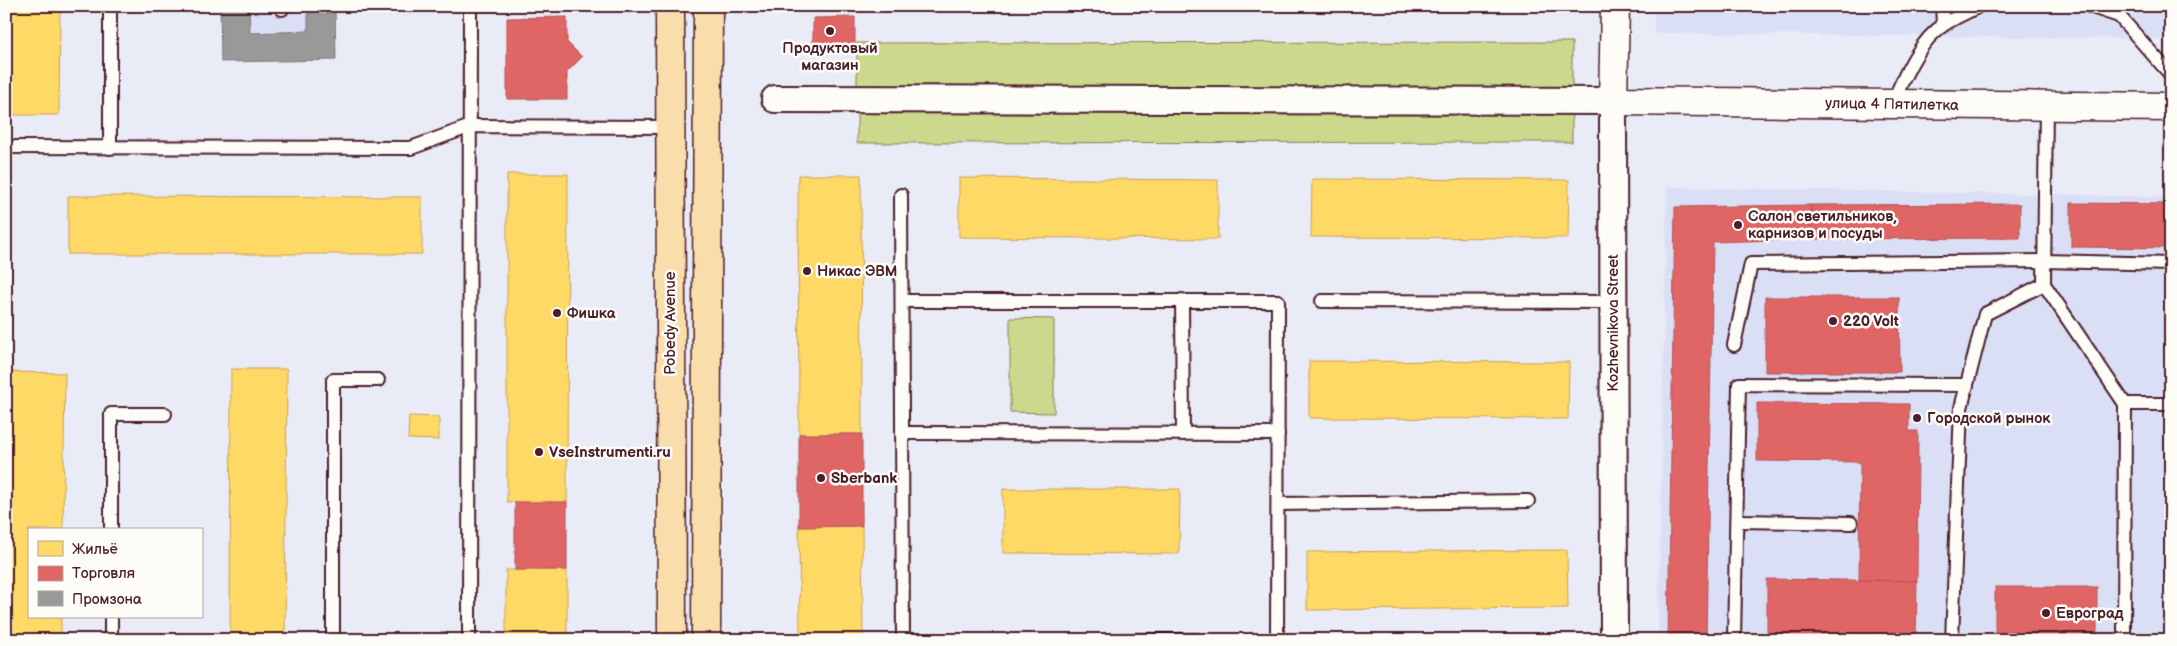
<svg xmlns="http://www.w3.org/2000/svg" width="2177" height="646" font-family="'Balsamiq Sans',sans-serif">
	<rect width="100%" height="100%" fill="#e9ebf6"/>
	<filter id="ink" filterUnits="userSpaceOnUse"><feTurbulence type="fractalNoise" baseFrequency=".02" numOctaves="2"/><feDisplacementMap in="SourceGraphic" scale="10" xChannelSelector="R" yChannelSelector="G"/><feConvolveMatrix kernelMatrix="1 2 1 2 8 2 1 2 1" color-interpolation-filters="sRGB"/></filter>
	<g filter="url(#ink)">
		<g fill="#dbdff5">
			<polygon points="220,6 335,6 336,60 221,62"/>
			<polygon points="1654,6 2171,6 2171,39 1654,33"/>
			<polygon points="1667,187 2171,197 2171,640 1658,640"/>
		</g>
		<g fill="#ccd88b" stroke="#8b7c5b">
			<polygon points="1572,42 1572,142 857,143 857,43"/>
			<polygon points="1010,318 1054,319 1054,413 1010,412"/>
		</g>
		<g fill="#ffd966" stroke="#c9a154">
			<polygon points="6,6 60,6 59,115 6,115"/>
			<polygon points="507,174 568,174 567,502 507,502"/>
			<polygon points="798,175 861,175 862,434 799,434"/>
			<polygon points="959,178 1218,180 1218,239 959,237"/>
			<polygon points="1312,179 1569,180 1568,238 1311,237"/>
			<polygon points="68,196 422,197 422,254 68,254"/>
			<polygon points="1309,361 1569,362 1568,419 1309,418"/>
			<polygon points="231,369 287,369 285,640 230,640"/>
			<polygon points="8,372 65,373 63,530 29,530 29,617 61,617 61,640 6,640"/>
			<polygon points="409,416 439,417 439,440 408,439"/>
			<polygon points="1003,489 1180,489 1179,554 1003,553"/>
			<polygon points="862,526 863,640 800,640 799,527"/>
			<polygon points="1567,550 1568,608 1307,610 1307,552"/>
			<rect x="506" y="570" width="61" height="70"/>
		</g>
		<g fill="#e06666" stroke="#b35154">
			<polygon points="567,17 567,42 582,57 567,72 567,99 507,99 507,18"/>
			<polygon points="855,17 855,48 813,49 813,18"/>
			<polygon points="2071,203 2171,204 2171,248 2071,247"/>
			<polygon points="2020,204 2020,238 1812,239 1811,205"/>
			<polygon points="1811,205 1811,239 1713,242 1706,640 1668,640 1675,207"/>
			<polygon points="1765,297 1899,297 1900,372 1765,372"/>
			<polygon points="1757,403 1909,404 1909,431 1918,431 1917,581 1859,580 1860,462 1757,461"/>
			<polygon points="799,434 862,434 862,526 799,527"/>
			<rect x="515" y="502" width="52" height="68"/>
			<polygon points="1767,579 1917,581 1916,640 1767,640"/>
			<rect x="1995" y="587" width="102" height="53"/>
		</g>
		<polygon fill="#999" stroke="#817478" points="220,6 249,6 250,33 308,31 308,6 335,6 336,60 221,62"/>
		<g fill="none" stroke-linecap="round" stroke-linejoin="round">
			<g stroke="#4a1f2b" stroke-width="16">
				<g id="lane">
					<polyline points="110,6 110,148"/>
					<polyline points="282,6 282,9"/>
					<polyline points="1942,6 1943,24"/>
					<polyline points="2089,6 2119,16 2171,75"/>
					<path d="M1892,104C1904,77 1919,40 1945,24C1955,17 1968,12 1979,6"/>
					<polyline points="6,147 411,148 471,126 669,127"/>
					<polyline points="901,195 903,640"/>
					<polyline points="2044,284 2046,105"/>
					<polyline points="1182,300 1183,434"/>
					<polyline points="902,301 1278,301 1277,640"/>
					<polyline points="1322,301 1613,302"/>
					<polyline points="1734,345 1751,264 2044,261 2171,264"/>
					<polyline points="2125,404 2171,404"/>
					<polyline points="902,433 1278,434"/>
					<polyline points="1278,504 1528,501"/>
					<polyline points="1737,521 1851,523"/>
					<polyline points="111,530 111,414 165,414"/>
					<polyline points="111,617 111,640"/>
					<polyline points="333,640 333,380 378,380"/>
					<polyline points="469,640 470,6"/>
					<polyline points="1118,640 1197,640"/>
					<polyline points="1734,640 1739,384 1967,385"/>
					<polyline points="1952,640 1961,408 1985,314 2044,284 2125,404 2124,640"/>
				</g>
			</g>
			<g stroke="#4a1f2b" stroke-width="30">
				<polyline id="street" points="775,99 1613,101 1614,640"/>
			</g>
			<g stroke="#4a1f2b" stroke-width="31">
				<polyline id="secondary" points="1615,6 1613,101 2171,107"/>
			</g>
			<g stroke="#4a1f2b" stroke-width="31">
				<g id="primary">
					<polyline points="670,6 672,640"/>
					<polyline points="706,640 708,6"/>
				</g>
			</g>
			<use href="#lane" stroke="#fdfcf7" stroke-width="12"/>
			<use href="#street" stroke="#fdfcf7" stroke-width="26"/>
			<use href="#secondary" stroke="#fdfcf7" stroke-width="28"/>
			<use href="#primary" stroke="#f9deab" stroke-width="28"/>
		</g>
	</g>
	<g fill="#4a1f2b" stroke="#fdfcf7" stroke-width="2">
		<circle cx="830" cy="31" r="5"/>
		<circle cx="1738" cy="225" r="5"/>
		<circle cx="807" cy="271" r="5"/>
		<circle cx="557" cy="313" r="5"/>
		<circle cx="1833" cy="321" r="5"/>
		<circle cx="1917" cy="418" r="5"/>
		<circle cx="539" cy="452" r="5"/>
		<circle cx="821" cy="478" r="5"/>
		<circle cx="2046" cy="613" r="5"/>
	</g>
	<g text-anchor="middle" stroke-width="5" stroke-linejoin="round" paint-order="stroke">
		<g font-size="15" font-weight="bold" fill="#4a1f2b" stroke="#fdfcf7" text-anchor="start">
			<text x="830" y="53" text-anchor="middle">Продуктовый<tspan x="830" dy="17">магазин</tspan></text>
			<text x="1748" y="221">Салон светильников,<tspan x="1748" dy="17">карнизов и посуды</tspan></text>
			<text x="817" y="276">Никас ЭВМ</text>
			<text x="567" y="318">Фишка</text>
			<text x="1843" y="326">220 Volt</text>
			<text x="1927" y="423">Городской рынок</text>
			<text x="549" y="457">VseInstrumenti.ru</text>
			<text x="831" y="483">Sberbank</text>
			<text x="2056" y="618">Евроград</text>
		</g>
		<g font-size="15" fill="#4a1f2b" stroke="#fdfcf7">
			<text transform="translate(1892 104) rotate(1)" y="5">улица 4 Пятилетка</text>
			<text transform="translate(670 323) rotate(-90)" y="5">Pobedy Avenue</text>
			<text transform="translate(1613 323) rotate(-90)" y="5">Kozhevnikova Street</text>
		</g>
	</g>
	<rect width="2177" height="646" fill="none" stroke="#fdfcf7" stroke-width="25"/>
	<rect x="12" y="12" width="2152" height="621" fill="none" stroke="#4a1f2b" stroke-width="2" filter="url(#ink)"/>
	<rect x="28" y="528" width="175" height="90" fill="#fdfcf7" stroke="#b5a4a5"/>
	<rect x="38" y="541" width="25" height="15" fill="#ffd966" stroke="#b5a4a5"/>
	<text x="72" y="554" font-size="15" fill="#4a1f2b">Жильё</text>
	<rect x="38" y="566" width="25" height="15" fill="#e06666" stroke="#b5a4a5"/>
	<text x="72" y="578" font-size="15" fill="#4a1f2b">Торговля</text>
	<rect x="38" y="591" width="25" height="15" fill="#999999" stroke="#b5a4a5"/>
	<text x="72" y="604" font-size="15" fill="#4a1f2b">Промзона</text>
</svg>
